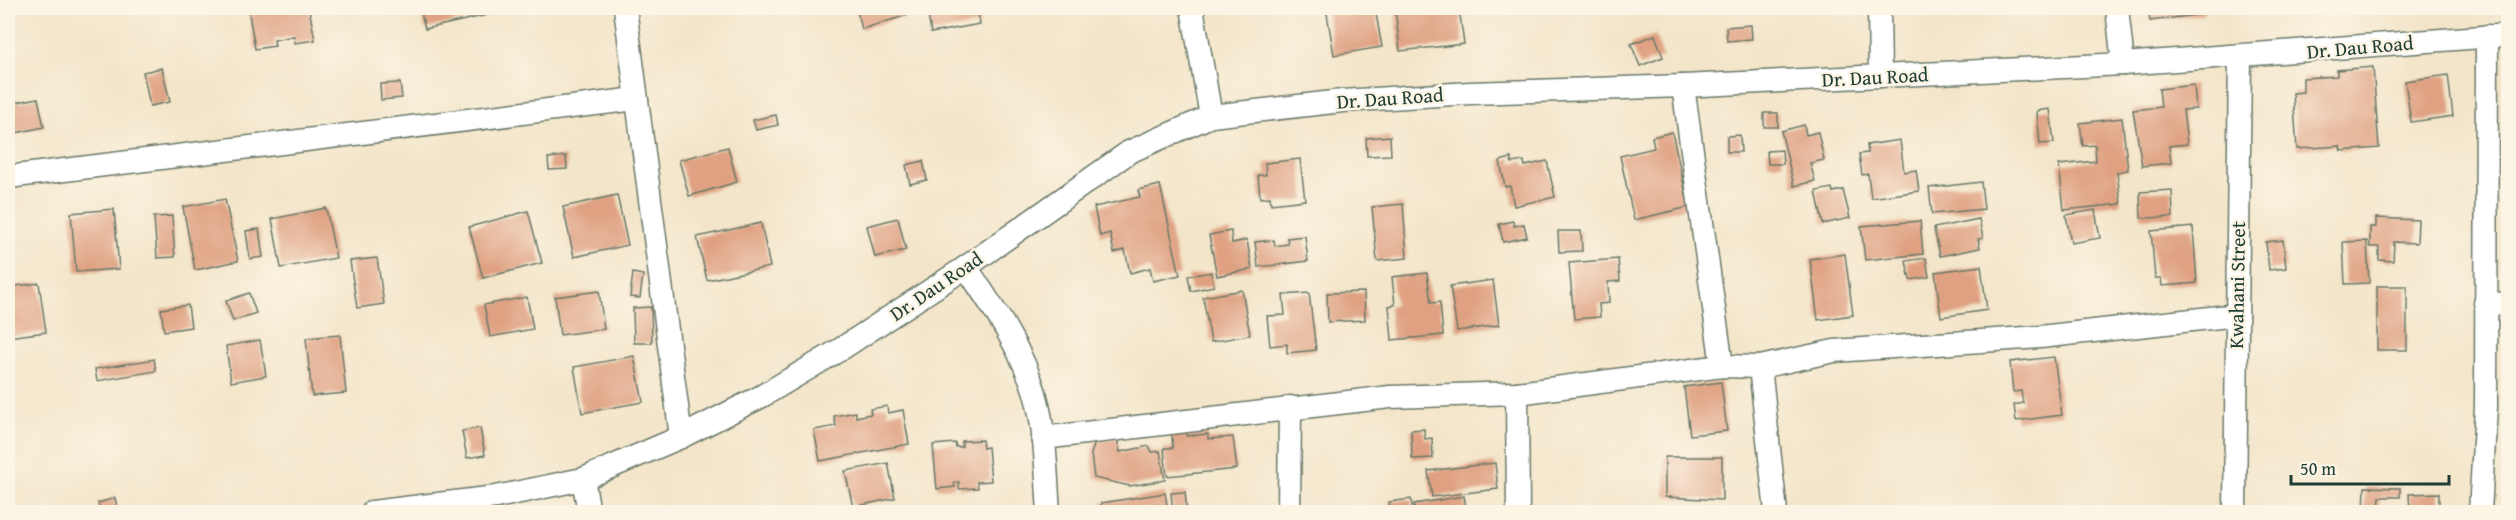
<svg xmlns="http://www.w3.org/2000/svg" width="2516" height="520" font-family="'Gentium Book Plus',serif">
	<rect width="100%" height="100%" fill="#fcf5e5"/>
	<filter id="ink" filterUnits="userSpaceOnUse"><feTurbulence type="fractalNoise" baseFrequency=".0167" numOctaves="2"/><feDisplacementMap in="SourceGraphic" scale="12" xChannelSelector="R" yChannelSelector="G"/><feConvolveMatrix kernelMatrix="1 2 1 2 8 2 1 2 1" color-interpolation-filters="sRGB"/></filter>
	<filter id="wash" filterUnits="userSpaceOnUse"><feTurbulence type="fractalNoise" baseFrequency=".008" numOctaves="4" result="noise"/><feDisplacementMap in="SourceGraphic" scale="24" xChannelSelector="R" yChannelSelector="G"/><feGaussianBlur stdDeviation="1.35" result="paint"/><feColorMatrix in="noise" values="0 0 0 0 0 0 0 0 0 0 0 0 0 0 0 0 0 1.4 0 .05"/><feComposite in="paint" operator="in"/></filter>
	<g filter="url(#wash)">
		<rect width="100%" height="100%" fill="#f3e5c9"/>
		<g id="blocks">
			<g fill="#dfa182">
				<polygon points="248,8 309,8 315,40 295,43 294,36 274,40 275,46 255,49"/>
				<polygon points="420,8 500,8 501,12 425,29"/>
				<polygon points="856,8 909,8 911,14 862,29"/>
				<polygon points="963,8 977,8 980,24 931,33 928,14"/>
				<polygon points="1326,8 1375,8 1382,47 1334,55"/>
				<polygon points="1395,8 1459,8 1464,44 1400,51"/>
				<polygon points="2148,8 2204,8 2204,14 2150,21"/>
				<polygon points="1751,25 1752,39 1727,41 1726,27"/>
				<polygon points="1655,35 1663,57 1640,66 1631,44"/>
				<polygon points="2373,67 2379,148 2341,151 2340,146 2297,149 2293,93 2303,92 2303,78 2337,76 2337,70"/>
				<polygon points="162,68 170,102 150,106 143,72"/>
				<polygon points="2448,75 2453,116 2411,122 2405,81"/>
				<polygon points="400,83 402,98 381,100 380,84"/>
				<polygon points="2194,85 2196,109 2183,110 2187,144 2169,146 2171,163 2142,166 2133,110 2161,107 2159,89"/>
				<polygon points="38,98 44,127 11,134 8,104"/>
				<polygon points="2050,109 2054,143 2040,144 2037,111"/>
				<rect x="1764" y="113" width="14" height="14"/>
				<polygon points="776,115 778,125 756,130 753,120"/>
				<polygon points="2122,118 2128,170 2117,172 2121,204 2064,210 2059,165 2096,161 2095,145 2083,146 2080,123"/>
				<polygon points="1804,125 1806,135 1818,132 1824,160 1810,163 1815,181 1794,186 1781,131"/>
				<polygon points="1672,132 1689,207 1634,220 1620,156 1654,148 1652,137"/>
				<polygon points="1740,135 1741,152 1727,152 1727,136"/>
				<polygon points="1390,136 1391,155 1367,156 1366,138"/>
				<polygon points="1900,140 1904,172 1916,170 1919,191 1871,198 1868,174 1862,175 1859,154 1868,153 1867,145"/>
				<polygon points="728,147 737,182 689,196 679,160"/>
				<polygon points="1782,150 1783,164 1768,164 1767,151"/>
				<polygon points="566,156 567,169 549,170 548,158"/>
				<polygon points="1511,158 1512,163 1524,161 1525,166 1547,161 1555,197 1514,206 1510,186 1505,187 1500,161"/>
				<polygon points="1300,159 1305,200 1271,204 1270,197 1260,198 1258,175 1266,175 1265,163"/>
				<polygon points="923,161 927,180 910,184 906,165"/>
				<polygon points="1981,182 1984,209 1932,214 1929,188"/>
				<polygon points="1160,185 1180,275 1153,281 1150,268 1130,273 1125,250 1114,253 1110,233 1100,236 1094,207 1140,197 1138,190"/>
				<polygon points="1832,188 1833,192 1843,190 1850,218 1823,224 1816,191"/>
				<polygon points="2172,190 2173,217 2141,218 2140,192"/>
				<polygon points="617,195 628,245 574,257 563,207"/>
				<polygon points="225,199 238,261 195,270 183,207"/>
				<polygon points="1403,204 1407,258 1377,261 1372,207"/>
				<polygon points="326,208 336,258 281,268 272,219"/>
				<polygon points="114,209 119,269 76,272 71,213"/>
				<polygon points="2095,210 2100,238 2071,243 2066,215"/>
				<polygon points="528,211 542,263 483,278 469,227"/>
				<polygon points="172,216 175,257 157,258 154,217"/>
				<polygon points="898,218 906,250 875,257 867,226"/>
				<polygon points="2376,218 2418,220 2417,243 2394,242 2393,261 2379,260 2379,247 2370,247 2370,227 2376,227"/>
				<polygon points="1979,219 1983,238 1978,239 1980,248 1940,256 1934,228"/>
				<polygon points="1513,221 1514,226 1524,224 1527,237 1503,242 1499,224"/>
				<polygon points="1920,221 1923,254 1865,260 1861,226"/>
				<polygon points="761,223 770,267 707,280 697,237"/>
				<polygon points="2193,227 2197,283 2162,286 2161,278 2155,278 2151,231"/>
				<polygon points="259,229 263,257 250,259 246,231"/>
				<polygon points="1231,231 1232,243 1247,240 1252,269 1217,276 1209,235"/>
				<polygon points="1558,231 1581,231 1582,251 1559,252"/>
				<polygon points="1305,236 1308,261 1258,267 1255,242 1274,240 1275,246 1288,244 1287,238"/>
				<polygon points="2283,240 2286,268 2269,270 2266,242"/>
				<polygon points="2367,241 2369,283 2345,284 2343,242"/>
				<polygon points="1845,254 1853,315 1818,320 1810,259"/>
				<polygon points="377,258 384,304 357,308 350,261"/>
				<polygon points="1926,258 1929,277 1910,280 1906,261"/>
				<polygon points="1618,259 1620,281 1608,282 1609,303 1599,304 1600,317 1574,319 1569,263"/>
				<polygon points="1981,266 1987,310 1941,317 1935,272"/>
				<polygon points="1211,272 1214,286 1191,291 1188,276"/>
				<polygon points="633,273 643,275 640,298 630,297"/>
				<polygon points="1427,273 1431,303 1440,302 1443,335 1392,340 1389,306 1395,305 1392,277"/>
				<polygon points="1493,280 1499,325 1457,331 1450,286"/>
				<polygon points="39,283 46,332 8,337 8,287"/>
				<rect x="2377" y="286" width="30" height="64"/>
				<polygon points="1242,290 1250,335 1211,342 1203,297"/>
				<polygon points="599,291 604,329 560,335 555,297"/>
				<polygon points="1364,292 1365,320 1328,322 1327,293"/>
				<polygon points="249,293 256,313 233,321 226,301"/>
				<polygon points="1309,293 1316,350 1287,353 1287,344 1270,346 1267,316 1285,315 1283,295"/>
				<polygon points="527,297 533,329 490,337 484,305"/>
				<polygon points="188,305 191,327 164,331 161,309"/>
				<polygon points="651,307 652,343 634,343 633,308"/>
				<polygon points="340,335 346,393 312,396 306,338"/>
				<polygon points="260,340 266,376 231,382 226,346"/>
				<polygon points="634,356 643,402 582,413 574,367"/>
				<polygon points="2054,357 2062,415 2016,421 2014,405 2023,403 2021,391 2013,392 2010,362"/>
				<polygon points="154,359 156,371 97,381 95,369"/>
				<polygon points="1721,382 1727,431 1690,435 1684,387"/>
				<polygon points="887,406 888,413 903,410 909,444 820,461 814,430 836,426 834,416 856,412 856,417 871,414 870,409"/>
				<polygon points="1185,426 1186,436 1208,434 1208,439 1233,437 1237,469 1167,476 1164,448 1173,448 1171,427"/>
				<polygon points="480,428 485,455 467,458 462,431"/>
				<polygon points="1424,429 1425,439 1432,438 1433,458 1412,459 1411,430"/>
				<polygon points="1117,438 1120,452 1149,446 1152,452 1160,451 1165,480 1130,486 1094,478 1091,454 1095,442"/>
				<polygon points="982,440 983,448 988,447 991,481 977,482 978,488 959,489 959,482 954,482 955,487 937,489 933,445 955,443 956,447 962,447 962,441"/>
				<polygon points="1665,457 1722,457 1722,500 1665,497"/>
				<polygon points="888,463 895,498 853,507 845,471"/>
				<polygon points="1495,463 1498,489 1432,497 1428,471"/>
				<polygon points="2365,487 2400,488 2400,497 2380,497 2379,512 2364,512"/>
				<polygon points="1185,492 1187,512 1173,512 1171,493"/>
				<polygon points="1165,493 1168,512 1148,512 1148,509 1140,510 1140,512 1102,512 1101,503"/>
				<polygon points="2439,493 2439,512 2410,512 2409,494"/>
				<polygon points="1464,496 1467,512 1415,512 1414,504"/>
				<polygon points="115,498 118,510 100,512 98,503"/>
				<polygon points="1411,499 1413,512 1391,512 1389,502"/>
				<polygon points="1698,506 1698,510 1717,508 1718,512 1677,512 1677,509"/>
			</g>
		</g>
	</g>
	<g filter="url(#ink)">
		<use href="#blocks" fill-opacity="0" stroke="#697868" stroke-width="1.5"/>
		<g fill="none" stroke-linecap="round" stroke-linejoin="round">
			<g stroke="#697868" stroke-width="25">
				<g id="street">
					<polyline points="625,8 681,437"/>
					<polyline points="1192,8 1211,116"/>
					<polyline points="1879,8 1880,76"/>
					<polyline points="2117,8 2123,64"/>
					<polyline points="1683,86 1722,366"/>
					<polyline points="8,177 636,99"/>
					<path d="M966,267C992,306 1021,347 1035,393C1046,431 1046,473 1049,512"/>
					<polyline points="2485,303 2508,304"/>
					<polyline points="1760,367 1776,512"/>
					<polyline points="1517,393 1518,512"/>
					<polyline points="1043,438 1390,397 1517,393 1722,366 1760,367 1834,351 2040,337 2237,315"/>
					<polyline points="583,479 589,512"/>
					<polyline points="372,512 496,497 583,479 681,437 762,396 841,349 966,267 1129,152 1211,116 1342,101 1470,93 1683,86 2123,64 2508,35"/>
					<polyline points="1289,512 1290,407"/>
					<polyline points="2235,512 2240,57"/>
					<polyline points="2480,512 2486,407 2487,36"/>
				</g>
			</g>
			<use href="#street" stroke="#fff" stroke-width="22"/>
		</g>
	</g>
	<g text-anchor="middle" stroke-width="5" stroke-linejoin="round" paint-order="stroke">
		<g font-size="20" fill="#1f3d34" stroke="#fcf5e5">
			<text transform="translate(2360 47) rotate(-5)" y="7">Dr. Dau Road</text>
			<text transform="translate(1875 77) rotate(-3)" y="7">Dr. Dau Road</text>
			<text transform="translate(1390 98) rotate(-4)" y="7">Dr. Dau Road</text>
			<text transform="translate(2237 285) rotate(-89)" y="7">Kwahani Street</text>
			<text transform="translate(936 286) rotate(-34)" y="7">Dr. Dau Road</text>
		</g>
	</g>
	<rect width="2516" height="520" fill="none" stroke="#fcf5e5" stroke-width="30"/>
	<path d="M2291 475v9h158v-9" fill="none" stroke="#1f3d34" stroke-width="3"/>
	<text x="2300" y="475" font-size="18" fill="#1f3d34" stroke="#fcf5e5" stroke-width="4.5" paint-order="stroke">50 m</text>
</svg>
